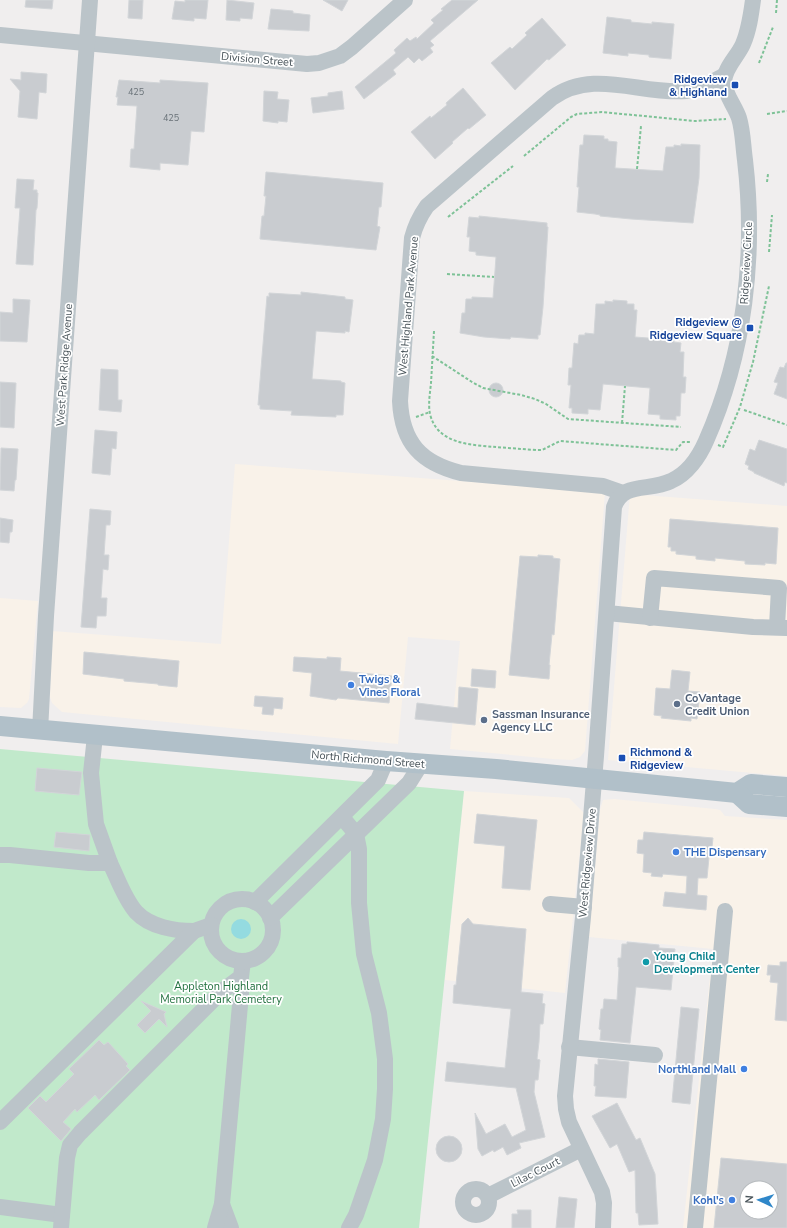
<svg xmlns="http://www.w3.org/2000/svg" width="787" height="1228" font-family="'Nunito Sans',sans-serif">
	<rect width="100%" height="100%" fill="#f0eeee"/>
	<g fill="#f9f2e9" fill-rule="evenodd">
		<polygon points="235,464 605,492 585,751 580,757 572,760 553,759 450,749 460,641 408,637 398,744 62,712 52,703 50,697 52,631 221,644"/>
		<polygon points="630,494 787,506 787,776 608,760"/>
		<polygon points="0,598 38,601 29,699 27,703 21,708 0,707"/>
		<polygon points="464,791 569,798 584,813 565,993 445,980"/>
		<path d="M614,799L715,809L720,810L725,816L787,820V1228H683L713,949L589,937L600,810L603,800ZM747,1188H771V1212H747Z"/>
	</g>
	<polygon fill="#c1e9cb" points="0,749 464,791 419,1228 0,1228"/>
	<circle fill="#94dbe0" cx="241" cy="929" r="10"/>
	<g fill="#c9ccd0" stroke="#d2d5d8" fill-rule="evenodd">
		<polygon points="26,0 53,0 52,9 25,7"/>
		<polygon points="129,0 143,0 142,19 128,18"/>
		<polygon points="185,0 208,0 206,19 194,18 194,21 172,19 175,1 185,2"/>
		<polygon points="227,0 254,3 252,19 240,18 240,21 226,20"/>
		<polygon points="323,0 348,0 342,11"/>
		<polygon points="452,0 478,0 430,41 434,45 430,48 433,52 422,61 419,58 414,63 408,57 393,70 396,74 364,99 355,87 396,53 394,50 407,38 410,41 416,37 417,39 434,23 431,20 443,10 441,9"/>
		<polygon points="271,9 293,11 293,13 310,15 309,31 268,29"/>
		<polygon points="607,17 631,20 631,22 652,24 652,22 674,24 671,59 649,57 649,55 628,53 628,56 603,53"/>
		<polygon points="542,18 566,45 549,60 547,59 515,90 491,63 510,47 512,49 527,35 525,33"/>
		<polygon points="21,72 47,74 46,93 39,92 37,119 18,117 20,91 10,79 21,80"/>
		<polygon points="119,80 160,83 160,80 208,83 204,132 191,131 188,165 160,163 160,170 130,167 131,149 134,149 137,106 117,105 118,97 116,97"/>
		<polygon points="463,88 486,115 469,129 468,128 452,142 453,143 435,159 411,132 430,116 431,118 447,105 446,103"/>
		<polygon points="264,91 278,92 277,99 289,100 287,122 278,121 278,123 263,121"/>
		<polygon points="342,91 344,109 313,113 311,98 328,96 328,93"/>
		<polygon points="584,135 604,136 604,139 608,139 608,141 617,142 615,168 663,171 666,147 674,147 674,145 681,146 681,144 700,145 699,178 693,223 631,219 600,216 600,215 595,214 577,212 579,187 577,187 579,158 580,145 583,145"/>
		<polygon points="266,172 383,183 381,207 379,207 377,226 380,227 376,250 260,239 262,216 264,216 266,196 264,196"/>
		<polygon points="17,179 34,180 33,190 37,190 37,193 38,193 37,208 36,210 33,265 16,264 20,208 15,208"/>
		<polygon points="479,216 547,223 547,227 548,227 543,307 540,335 538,335 538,339 511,337 510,339 484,337 460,333 462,313 465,313 466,299 472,299 472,297 493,298 496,257 476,255 476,252 469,251 470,237 467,237 469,217 479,218"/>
		<polygon points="301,292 345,297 345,299 353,300 349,332 345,331 345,333 316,331 312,379 341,381 341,382 345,383 343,415 336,415 336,417 291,415 292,411 260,409 260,405 258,405 267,296 269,297 269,293 301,295"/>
		<polygon points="13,299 30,300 27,342 0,341 0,312 13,313"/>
		<polygon points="613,300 627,301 627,304 634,304 634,310 637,310 635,337 674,340 674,342 681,343 680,352 684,352 683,377 686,377 685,393 681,393 680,416 676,416 676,420 660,419 660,415 648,414 650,388 603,384 600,410 588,409 588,414 572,413 572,408 569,408 571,385 568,385 569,368 572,368 574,343 578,344 579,335 585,335 585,333 594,334 596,304 605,304 605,301 613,302"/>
		<polygon points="786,363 787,363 787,399 774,394 778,383 774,382 780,367 784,368"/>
		<polygon points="101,369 118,370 118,400 122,400 121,412 99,410"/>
		<polygon points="0,382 16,383 14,428 0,427"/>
		<circle cx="496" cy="390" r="7"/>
		<polygon points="95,430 117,432 116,449 112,448 110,475 92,473"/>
		<polygon points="759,440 787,449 787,483 785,482 784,486 754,473 754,472 748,469 749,466 745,464 750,449 755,451"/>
		<polygon points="1,448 18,449 16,480 15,480 14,491 0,490"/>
		<polygon points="90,509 111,511 110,525 106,525 104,555 109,555 108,570 103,569 101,598 107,598 106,616 97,616 96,628 81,627"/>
		<polygon points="0,518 13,520 12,532 10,532 9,543 0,542"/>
		<polygon points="670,519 778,528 776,564 765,563 765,565 745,564 745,561 715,558 715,561 696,559 696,556 676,554 676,551 671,551 671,547 668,547"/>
		<polygon points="538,555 553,556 553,558 560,559 554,635 552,634 549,665 550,665 549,679 509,675 520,556 538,557"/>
		<polygon points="84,652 179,661 177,687 158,685 158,684 124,681 124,679 83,674"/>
		<polygon points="294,657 327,659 327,657 341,658 340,671 392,676 389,703 338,698 336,700 310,696 312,673 293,671"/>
		<polygon points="472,669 496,671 495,688 471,686"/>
		<polygon points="672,670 690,672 688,691 700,692 697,719 691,718 691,721 661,718 662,716 654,715 656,688 670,689"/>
		<polygon points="459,687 478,689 475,725 415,719 417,703 458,708"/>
		<polygon points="255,696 283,698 282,709 274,708 273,715 262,714 263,707 254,706"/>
		<polygon points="37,768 82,772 79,795 35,791"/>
		<polygon points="477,814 537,820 530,890 502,888 505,846 474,843"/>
		<polygon points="56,832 90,835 89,851 54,847"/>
		<polygon points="644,832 713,838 712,847 710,847 707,878 698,878 697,895 707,896 706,910 663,906 665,892 686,894 687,876 663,874 662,877 651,876 652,873 643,872 644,854 637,853 638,840 643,840"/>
		<polygon points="468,918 473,924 526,929 521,992 543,994 542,1003 545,1004 543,1024 540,1024 539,1042 537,1059 540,1060 538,1080 535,1080 534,1092 545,1137 519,1143 521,1148 507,1155 503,1147 494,1152 493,1150 482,1156 478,1149 475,1113 486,1134 505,1124 512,1137 526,1130 516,1088 445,1081 447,1062 505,1068 511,1009 453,1003 454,985 456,985 462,924"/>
		<polygon points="627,942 659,945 659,948 675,949 671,990 636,987 630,1043 600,1040 601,1030 599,1029 601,1009 603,1009 604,999 617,1000 619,967 618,967 618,958 621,958 622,944 627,944"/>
		<polygon points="780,962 787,962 787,1021 775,1020 778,983 770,982 771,975 767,975 768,965 780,966"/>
		<polygon points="141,1001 166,1012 164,1014 167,1027 159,1019 145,1033 137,1025 151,1011"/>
		<polygon points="681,1007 699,1009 690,1104 672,1102"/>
		<polygon points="99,1040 104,1045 108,1042 128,1064 126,1066 130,1070 99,1100 95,1095 77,1112 75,1109 63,1122 71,1129 61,1141 28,1108 40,1096 46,1102 74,1074 69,1069"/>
		<polygon points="598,1059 629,1062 626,1098 595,1096 596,1086 594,1086 595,1064 598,1065"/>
		<polygon points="617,1103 636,1140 640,1138 655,1174 658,1224 639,1225 638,1213 636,1213 635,1170 629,1172 617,1144 610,1148 592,1116"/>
		<circle cx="449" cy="1149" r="13"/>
		<path d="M721,1158L787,1164V1228H714ZM747,1188H771V1212H747Z"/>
		<polygon points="559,1197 577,1199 574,1228 556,1228"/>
		<polygon points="517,1210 531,1210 531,1228 512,1228 512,1214 518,1214"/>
	</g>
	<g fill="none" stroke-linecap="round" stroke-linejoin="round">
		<g stroke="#7ec297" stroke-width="2" stroke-dasharray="3 2" stroke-linecap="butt">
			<polyline points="776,13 777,0"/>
			<polyline points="759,63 773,27"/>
			<polyline points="767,114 787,111"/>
			<polyline points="524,156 571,117 577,114 602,112 695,121 726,119"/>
			<polyline points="637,169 641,126"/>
			<polyline points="767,182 768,174"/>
			<polyline points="448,217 513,166"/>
			<polyline points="769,252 772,215"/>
			<polyline points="447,274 494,277"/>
			<path d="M434,331C433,348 432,366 431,383C430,393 428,404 430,414C437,444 471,445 496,447C509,448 522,449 536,450H542L560,441L676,450L683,442H690"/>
			<polyline points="432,356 472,382 483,388 521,395 535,399 546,404 568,419 681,427"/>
			<polyline points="744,410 787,425"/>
			<polyline points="416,417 430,412"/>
			<polyline points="622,423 625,386"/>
			<polyline points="718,445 723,447 740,407 753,362 769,286"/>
		</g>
		<g stroke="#bbc4c9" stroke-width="16">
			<polyline points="0,35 307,64 319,63 340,56 352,47 405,0"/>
			<path d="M623,493L603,486L461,473C421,463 402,443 400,401L412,238C415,226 420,216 427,206L552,98C594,68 640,95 686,91C701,89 712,82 725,75"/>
			<polyline points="607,613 753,627 786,628"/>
			<polyline points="650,618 654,578 779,588 777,627"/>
			<polyline points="40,731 46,616 90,0"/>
			<polyline points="95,736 91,773 96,824 110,863"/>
			<polyline points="342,817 356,834 359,849 359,903 364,954 379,1013 385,1059 385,1089 383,1119 375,1160 356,1215 349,1228"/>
			<path d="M0,855H10L89,863H110C118,879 124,898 136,912C150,927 175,931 194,931"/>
			<circle cx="242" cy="930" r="31"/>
			<polyline points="255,902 378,780 386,761"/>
			<polyline points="550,904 584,907"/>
			<polyline points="270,918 409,783 421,764"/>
			<polyline points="569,1047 655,1055"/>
			<polyline points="0,1122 194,931 211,925"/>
			<circle cx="476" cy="1202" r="13"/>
			<polyline points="488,1196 581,1149"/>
			<polyline points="222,1204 231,1228"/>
			<polyline points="0,1207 62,1215"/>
			<polyline points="61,1228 67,1158 70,1145 80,1133 221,992 241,977 243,961"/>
			<polyline points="215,1228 222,1204 241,994 241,977"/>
			<path d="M603,1228L604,1203L602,1192L569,1122L566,1109L565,1096L583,917L596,756L614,507C623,481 649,492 671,481C687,474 699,457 706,441C745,353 756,255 745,160C743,146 743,131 739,118C735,106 725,95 724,82C724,68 738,56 743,44C749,30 751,15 753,0"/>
			<polyline points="695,1228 725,911"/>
		</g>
		<g stroke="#b1c0c9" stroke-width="20">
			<polyline points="0,726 386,761 496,769 737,793 751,784 787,787"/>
			<polyline points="737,793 749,804 787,807"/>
		</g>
	</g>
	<g fill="#1a4fb4" stroke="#fff" stroke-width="1.5">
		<rect x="731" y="81" width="8" height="8" rx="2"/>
		<rect x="746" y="324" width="8" height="8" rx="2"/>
		<rect x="618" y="754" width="8" height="8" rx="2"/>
	</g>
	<g fill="#3f7fe0" stroke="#fff" stroke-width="1.5">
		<circle cx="351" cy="685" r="4"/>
		<circle cx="676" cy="852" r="4"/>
		<circle cx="744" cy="1069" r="4"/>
		<circle cx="732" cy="1200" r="4"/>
	</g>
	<g fill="#5c6f8a" stroke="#fff" stroke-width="1.5">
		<circle cx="677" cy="704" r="4"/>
		<circle cx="484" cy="720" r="4"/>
	</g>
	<circle fill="#0f9aa8" stroke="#fff" stroke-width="1.5" cx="646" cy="962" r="4"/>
	<g text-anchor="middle" stroke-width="3.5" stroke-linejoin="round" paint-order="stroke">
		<g font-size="9" fill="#687177">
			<text x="136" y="95">425</text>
			<text x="171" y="121">425</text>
		</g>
		<g font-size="11" fill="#485359" stroke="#fff">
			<text transform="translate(257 59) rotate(5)" y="4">Division Street</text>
			<text transform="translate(746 263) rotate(-87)" y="4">Ridgeview Circle</text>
			<text transform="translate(408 306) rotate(-85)" y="4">West Highland Park Avenue</text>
			<text transform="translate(64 365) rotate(-86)" y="4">West Park Ridge Avenue</text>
			<text transform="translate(368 759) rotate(5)" y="4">North Richmond Street</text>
			<text transform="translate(587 863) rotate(-85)" y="4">West Ridgeview Drive</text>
			<text transform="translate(535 1172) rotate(-27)" y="4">Lilac Court</text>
		</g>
		<g font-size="11" font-weight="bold" fill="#164399" stroke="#fff" text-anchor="end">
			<text x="727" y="83">Ridgeview<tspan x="727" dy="13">&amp; Highland</tspan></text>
			<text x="742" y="326">Ridgeview @<tspan x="742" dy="13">Ridgeview Square</tspan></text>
			<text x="630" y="756" text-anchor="start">Richmond &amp;<tspan x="630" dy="13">Ridgeview</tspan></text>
		</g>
		<g font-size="11" font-weight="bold" fill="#366cbe" stroke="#fff" text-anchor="start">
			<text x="359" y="683">Twigs &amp;<tspan x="359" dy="13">Vines Floral</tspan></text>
			<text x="684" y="856">THE Dispensary</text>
			<text x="736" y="1073" text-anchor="end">Northland Mall</text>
			<text x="724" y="1204" text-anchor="end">Kohl's</text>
		</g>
		<g font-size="11" font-weight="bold" fill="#4e5e75" stroke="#fff" text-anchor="start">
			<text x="685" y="702">CoVantage<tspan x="685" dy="13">Credit Union</tspan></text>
			<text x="492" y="718">Sassman Insurance<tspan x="492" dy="13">Agency LLC</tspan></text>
		</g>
		<g font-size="11" font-weight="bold" fill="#0d838f" stroke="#fff" text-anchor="start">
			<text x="654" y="960">Young Child<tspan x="654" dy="13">Development Center</tspan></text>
		</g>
		<g font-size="11" fill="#22713f" stroke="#fff">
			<text x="221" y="990">Appleton Highland<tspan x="221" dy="13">Memorial Park Cemetery</tspan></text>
		</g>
	</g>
	<g transform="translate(759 1200) rotate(274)"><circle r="19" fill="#ffffff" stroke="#b6babd"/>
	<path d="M0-3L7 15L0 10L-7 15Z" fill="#2f87c9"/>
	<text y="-6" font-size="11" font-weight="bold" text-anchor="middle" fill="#485359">N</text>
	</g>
</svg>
